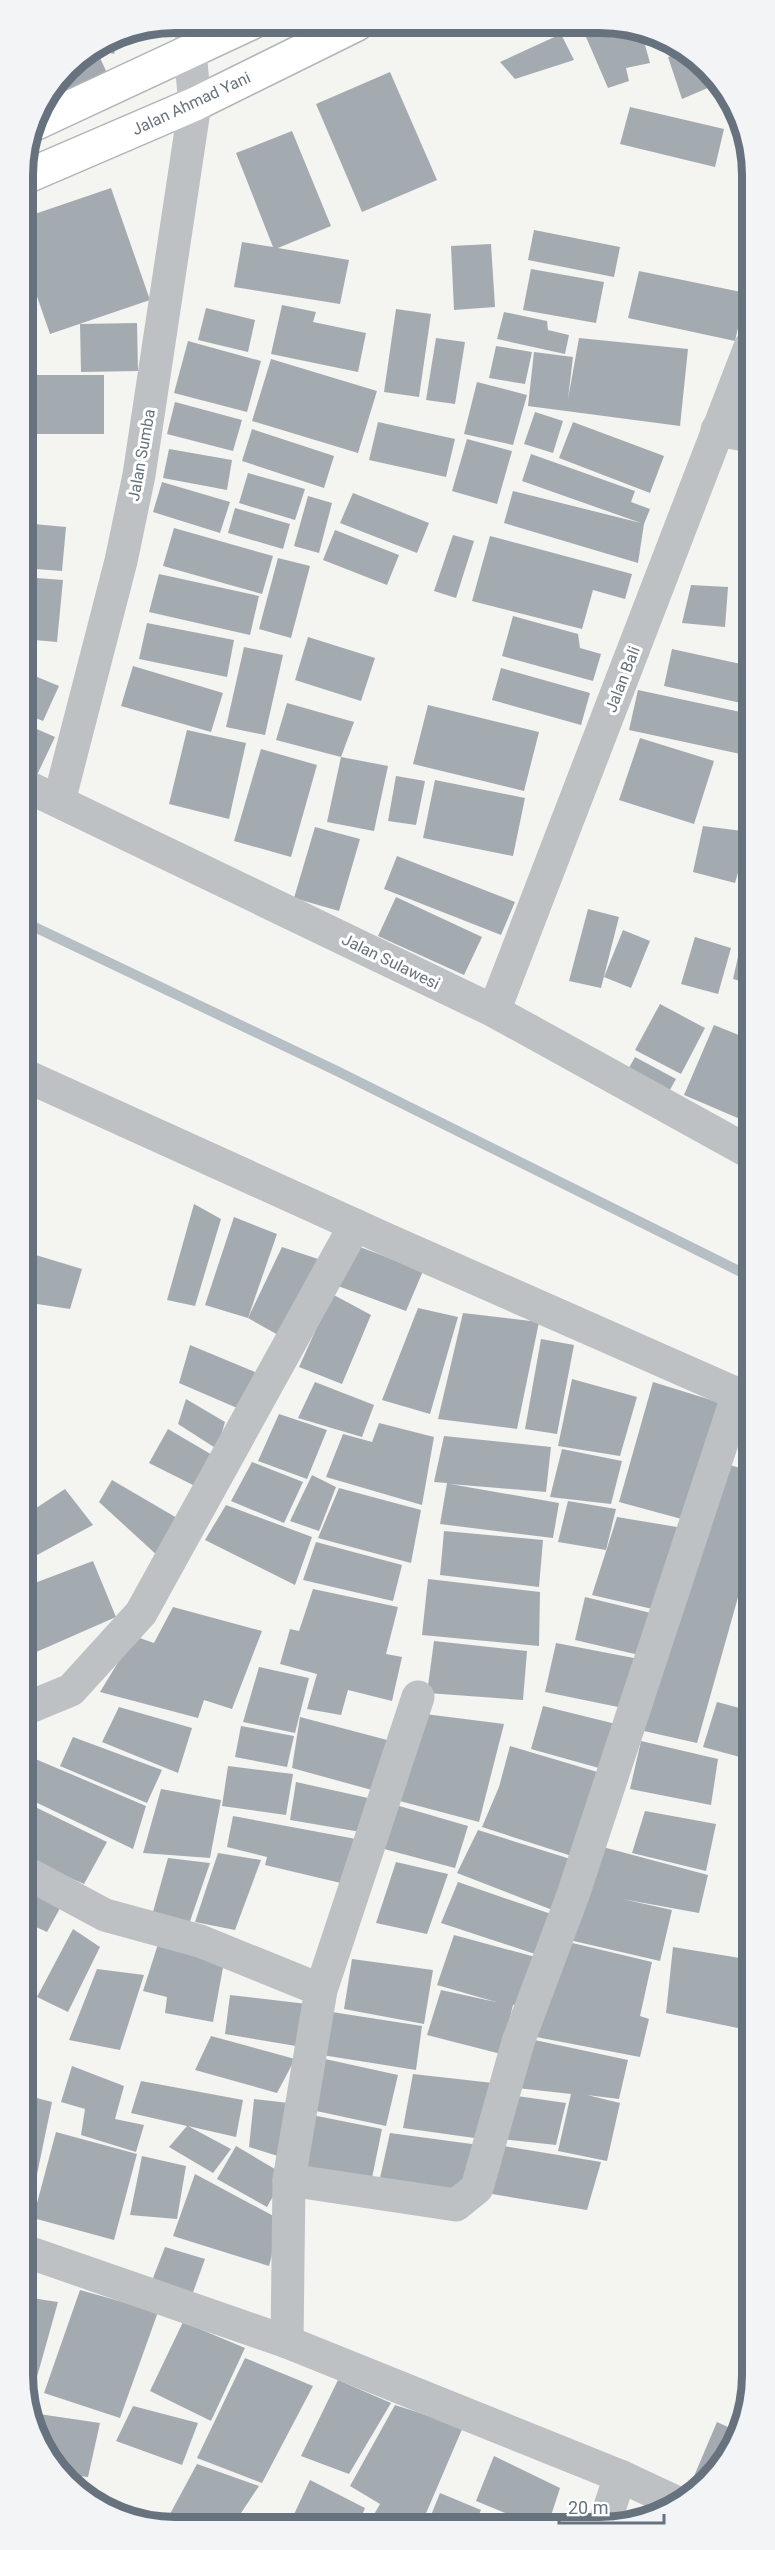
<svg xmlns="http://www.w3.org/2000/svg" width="775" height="2550" font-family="Roboto,sans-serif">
	<rect width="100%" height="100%" fill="#f4f4f0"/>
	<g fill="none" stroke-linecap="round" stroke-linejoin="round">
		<polyline stroke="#b6c0c4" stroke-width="10" points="24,922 339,1072 751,1277"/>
	</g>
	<g fill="#a4abb0">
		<polygon points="621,25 623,38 642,34 650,63 626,68 629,81 608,88 586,37"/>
		<polygon points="120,33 114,54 96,49 107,73 48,99 67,67"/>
		<polygon points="561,34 574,60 515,79 500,62"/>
		<polygon points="681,53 708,67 717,84 682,99 668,57"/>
		<polygon points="390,72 437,180 362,212 316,104"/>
		<polygon points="630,107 724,129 715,167 620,144"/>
		<polygon points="292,131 331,226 278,248 349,260 340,304 234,287 242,242 273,247 236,153"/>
		<polygon points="111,188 150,300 50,334 23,256 23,218"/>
		<polygon points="534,230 620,247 614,277 528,260"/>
		<polygon points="491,244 495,307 454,310 451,246"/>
		<polygon points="531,269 604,282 596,323 523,310"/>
		<polygon points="639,271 746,293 735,341 628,318"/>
		<polygon points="282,305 316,312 313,322 366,333 358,372 271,354"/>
		<polygon points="206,308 255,320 248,352 198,340"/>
		<polygon points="396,309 431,314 419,397 384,392"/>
		<polygon points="504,312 547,321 548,330 569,335 565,354 497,339"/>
		<polygon points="137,323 138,371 81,372 80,324"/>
		<polygon points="436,338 465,342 455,404 426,400"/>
		<polygon points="579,338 688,349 680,426 528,406 534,352 573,357 568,399"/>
		<polygon points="188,341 261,361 247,412 174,393"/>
		<polygon points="496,346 532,352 525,384 489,378"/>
		<polygon points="271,359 377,391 358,453 252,421"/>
		<rect x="23" y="375" width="81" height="59"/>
		<polygon points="477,382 527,395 513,445 464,434"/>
		<polygon points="175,402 242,420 233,451 167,434"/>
		<polygon points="535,412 563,421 553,453 524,444"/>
		<polygon points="378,422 455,439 446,477 369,460"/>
		<polygon points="573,422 664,456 650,493 559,458"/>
		<polygon points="252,429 334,456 324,488 242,461"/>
		<polygon points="467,439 512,451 497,504 452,491"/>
		<polygon points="169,449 232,460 227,490 163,478"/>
		<polygon points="531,454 635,491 631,502 650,509 644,524 638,563 504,523 513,491 641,523 522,481"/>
		<polygon points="248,473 305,489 295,520 239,503"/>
		<polygon points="162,482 230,502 220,533 153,512"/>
		<polygon points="353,493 429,523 417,553 340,523"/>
		<polygon points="308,496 332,503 319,553 294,546"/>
		<polygon points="235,508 290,524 283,549 228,533"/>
		<polygon points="23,523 66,527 62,571 23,568"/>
		<polygon points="174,528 273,556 262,594 163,566"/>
		<polygon points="335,530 399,555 387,585 323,560"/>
		<polygon points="453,535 474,541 456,598 434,591"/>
		<polygon points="490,536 632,574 625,599 593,590 582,629 472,601"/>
		<polygon points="278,558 310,566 291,638 259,629"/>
		<polygon points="159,574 259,596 250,635 149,612"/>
		<polygon points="23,577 63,580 57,642 23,639"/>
		<polygon points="691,585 728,587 725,627 682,623"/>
		<polygon points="513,616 578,634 580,648 601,654 593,681 502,656"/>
		<polygon points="147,623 234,640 227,677 139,659"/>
		<polygon points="308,637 375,658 361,701 295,680"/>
		<polygon points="244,647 283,655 265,735 226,727"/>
		<polygon points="672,649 750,666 750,705 664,686"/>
		<polygon points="133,666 223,693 211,732 121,706"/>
		<polygon points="501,668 590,693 581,725 492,700"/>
		<polygon points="23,671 59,686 43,721 23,713"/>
		<polygon points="638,690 750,714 750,732 745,755 629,730"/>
		<polygon points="287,703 354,722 341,757 276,740"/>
		<polygon points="428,705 539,732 524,791 413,764"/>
		<polygon points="23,723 55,737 37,775 23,768"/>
		<polygon points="187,730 246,743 229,819 169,804"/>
		<polygon points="640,738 714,761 694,824 619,800"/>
		<polygon points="261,749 317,765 291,857 234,841"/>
		<polygon points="341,757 388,766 374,831 327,822"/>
		<polygon points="396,776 425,781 416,825 388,821"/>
		<polygon points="435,780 525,798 513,856 423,838"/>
		<polygon points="703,826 750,832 735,883 693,872"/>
		<polygon points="315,827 360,839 339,911 294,898"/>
		<polygon points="397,856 515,902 501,935 384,889"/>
		<polygon points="396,897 482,937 464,975 378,936"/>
		<polygon points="750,897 751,920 744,918"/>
		<polygon points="588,909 619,917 601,988 569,981"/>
		<polygon points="623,930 650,941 631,988 604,977"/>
		<polygon points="743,935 751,937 751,984 733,979"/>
		<polygon points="695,937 731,948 718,994 681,984"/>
		<polygon points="660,1004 705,1028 681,1074 635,1050"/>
		<polygon points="714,1025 751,1040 751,1095 740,1119 684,1095"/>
		<polygon points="635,1057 676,1079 666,1097 625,1075"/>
		<polygon points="24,1128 35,1131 24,1162"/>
		<polygon points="194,1204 221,1219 195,1306 167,1300"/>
		<polygon points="234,1217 277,1234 248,1318 205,1305"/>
		<polygon points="282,1247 324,1261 280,1336 248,1318"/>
		<polygon points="360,1247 423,1271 406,1311 338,1286"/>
		<polygon points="29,1253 82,1269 70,1309 24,1302 24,1268"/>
		<polygon points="332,1294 371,1315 342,1384 299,1367"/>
		<polygon points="418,1308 458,1317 430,1414 382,1400"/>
		<polygon points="463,1313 539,1322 517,1429 438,1419"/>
		<polygon points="541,1339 574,1345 557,1434 525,1429"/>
		<polygon points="190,1345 255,1372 244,1411 179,1383"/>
		<polygon points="572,1379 637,1397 620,1456 558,1446"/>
		<polygon points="315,1382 374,1405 362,1437 298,1418"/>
		<polygon points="653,1382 724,1404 689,1521 619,1502"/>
		<polygon points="186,1399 225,1422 217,1449 178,1424"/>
		<polygon points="279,1414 327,1430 307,1479 258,1461"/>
		<polygon points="379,1423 434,1437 422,1505 326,1477 343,1434 372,1442"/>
		<polygon points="168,1429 214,1456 197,1487 149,1463"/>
		<polygon points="444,1436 551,1447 546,1492 450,1484 559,1503 553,1538 440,1524 447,1483 434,1482"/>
		<polygon points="562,1449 622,1461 611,1504 550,1497"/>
		<polygon points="252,1462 303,1482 284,1523 231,1501"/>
		<polygon points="719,1462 751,1471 751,1551 697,1743 635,1729"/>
		<polygon points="312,1475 336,1487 319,1531 290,1521"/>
		<polygon points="112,1480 177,1518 159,1557 99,1502"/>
		<polygon points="339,1488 421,1510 411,1563 318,1538"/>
		<polygon points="65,1489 93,1525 24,1562 24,1516"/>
		<polygon points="568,1501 616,1509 606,1550 558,1542"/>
		<polygon points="226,1505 312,1537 295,1585 205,1540"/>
		<polygon points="617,1517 683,1528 661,1611 592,1595"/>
		<polygon points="444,1531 543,1540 539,1587 440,1575"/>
		<polygon points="316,1542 402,1565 393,1601 303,1580"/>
		<polygon points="93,1561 116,1617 34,1653 24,1604 24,1587"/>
		<polygon points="428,1579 540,1592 539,1646 422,1635"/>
		<polygon points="313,1589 398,1607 386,1654 402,1657 392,1701 348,1690 341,1715 307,1709 317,1674 280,1664 290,1629 299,1631"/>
		<polygon points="585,1597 651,1613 639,1655 575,1640"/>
		<polygon points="173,1607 262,1631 232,1709 204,1700 198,1718 100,1692 134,1636 154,1643"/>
		<polygon points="750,1612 751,1612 751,1649 742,1648"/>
		<polygon points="434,1641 527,1651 523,1700 427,1693"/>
		<polygon points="556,1643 644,1660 628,1709 545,1692"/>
		<polygon points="259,1667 309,1678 295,1733 243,1722"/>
		<polygon points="717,1702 751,1711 751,1760 703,1747"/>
		<polygon points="543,1706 620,1725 606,1770 531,1749"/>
		<polygon points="119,1707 192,1728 178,1773 102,1742"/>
		<polygon points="425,1714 504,1724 479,1822 396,1800"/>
		<polygon points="300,1717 391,1741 379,1792 292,1768"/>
		<polygon points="241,1726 294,1736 287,1767 235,1757"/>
		<polygon points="73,1737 162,1770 147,1803 60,1766"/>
		<polygon points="641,1741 718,1759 711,1805 630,1789"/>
		<polygon points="510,1746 604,1774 581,1859 482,1827 499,1787"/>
		<polygon points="26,1755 146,1806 133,1849 25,1797"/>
		<polygon points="228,1766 293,1774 286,1815 222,1806"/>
		<polygon points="296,1782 368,1798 361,1832 290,1820"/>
		<polygon points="161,1789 221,1800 210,1858 143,1853"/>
		<polygon points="25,1802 107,1842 84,1884 25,1858"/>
		<polygon points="389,1803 468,1826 455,1868 373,1846"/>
		<polygon points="645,1811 716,1824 706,1871 632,1853"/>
		<polygon points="233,1816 356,1839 345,1884 265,1865 267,1857 227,1847"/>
		<polygon points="478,1830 580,1862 560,1913 457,1873"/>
		<polygon points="599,1846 708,1875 699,1913 622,1899 672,1910 660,1961 565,1939"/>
		<polygon points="218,1853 261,1860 235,1930 195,1922"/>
		<polygon points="168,1858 210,1863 188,1927 151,1919"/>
		<polygon points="396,1862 448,1874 427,1934 376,1923"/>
		<polygon points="25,1880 65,1899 47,1932 25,1922"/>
		<polygon points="458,1882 554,1915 538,1955 441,1923"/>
		<polygon points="73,1929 100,1947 68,2012 37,1997"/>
		<polygon points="25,1931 37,1937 25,1955"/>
		<polygon points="454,1935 539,1958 525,2008 513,2005 501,2054 427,2035 441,1990 496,2002 437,1985"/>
		<polygon points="159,1941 224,1962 213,2022 165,2013 167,1997 143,1991"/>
		<polygon points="564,1941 652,1962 640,2016 649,2019 640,2057 536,2037"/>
		<polygon points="673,1947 752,1960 752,2031 666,2013"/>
		<polygon points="352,1959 433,1970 424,2024 344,2009"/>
		<polygon points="97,1969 144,1975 120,2050 69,2040"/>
		<polygon points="230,1995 307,2004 302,2047 225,2034"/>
		<polygon points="332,2012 422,2026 416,2070 322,2055"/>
		<polygon points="211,2036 295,2059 277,2093 195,2070"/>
		<polygon points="530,2039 628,2060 619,2099 587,2095 620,2103 607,2161 558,2151 571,2094 517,2088"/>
		<polygon points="316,2057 398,2075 386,2126 307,2109"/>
		<polygon points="72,2066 124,2086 115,2119 144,2125 136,2152 81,2135 85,2109 61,2102"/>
		<polygon points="413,2074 493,2083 489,2140 403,2128"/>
		<polygon points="141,2081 243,2100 236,2137 188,2126 231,2149 213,2173 169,2147 187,2126 131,2113"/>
		<polygon points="25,2095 52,2102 29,2213 25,2212"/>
		<polygon points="510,2095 566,2103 556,2145 502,2139"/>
		<polygon points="254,2099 289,2103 284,2158 249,2147"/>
		<polygon points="302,2113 382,2129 371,2183 295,2171"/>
		<polygon points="56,2132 137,2154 114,2240 33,2218"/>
		<polygon points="390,2133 479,2145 466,2193 380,2178"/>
		<polygon points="498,2145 601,2162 587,2210 486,2193"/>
		<polygon points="236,2146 285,2175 267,2207 217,2179"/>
		<polygon points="142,2156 186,2166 177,2219 130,2215"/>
		<polygon points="195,2174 281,2220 269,2266 173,2236"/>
		<polygon points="165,2247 205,2259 191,2298 153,2278"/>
		<polygon points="80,2290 158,2312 120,2418 44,2393"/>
		<polygon points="25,2297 58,2302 28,2409 25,2405"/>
		<polygon points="183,2322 245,2348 211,2421 150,2391"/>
		<polygon points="245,2358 313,2386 262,2483 197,2458"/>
		<polygon points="338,2380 391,2403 349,2474 301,2456"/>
		<polygon points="395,2405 463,2427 421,2525 368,2525 380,2504 350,2486"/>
		<polygon points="133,2406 198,2423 182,2465 116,2441"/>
		<polygon points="39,2414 100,2423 88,2477 62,2474 36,2425"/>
		<polygon points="717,2422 741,2433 714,2476 689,2496 686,2495"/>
		<polygon points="494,2456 560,2488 548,2525 534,2525 476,2501"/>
		<polygon points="197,2464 259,2486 233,2525 164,2525"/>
		<polygon points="310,2480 365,2508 358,2525 289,2525"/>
		<polygon points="440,2493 481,2510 474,2525 427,2525"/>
		<polygon points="498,2515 520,2525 493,2525"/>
	</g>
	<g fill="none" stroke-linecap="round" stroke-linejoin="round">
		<g stroke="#b1b5b8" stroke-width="36">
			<g id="major">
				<polyline points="32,125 251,23"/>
				<polyline points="23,178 195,104 357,24"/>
			</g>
		</g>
		<g stroke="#bdc1c4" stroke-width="33">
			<polyline points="717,430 750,436"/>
			<polyline points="24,785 494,1011 751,1153"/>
			<polyline points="59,801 121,561 139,475 195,104 190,52 194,23"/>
			<polyline points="494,1011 750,347"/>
			<polyline points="24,1075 388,1240 751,1400"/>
			<polyline points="25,1709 71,1690 141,1613 355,1225"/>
			<polyline points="25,1872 105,1915 200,1941 321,1990"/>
			<polyline points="289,2180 456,2205 477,2188 518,2042 573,1895 738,1394"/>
			<polyline points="25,2251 287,2342 620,2476 680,2504"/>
			<polyline points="287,2342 289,2180 321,1990 418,1697"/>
			<polyline points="604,2525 620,2476"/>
		</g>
		<use href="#major" stroke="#fff" stroke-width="33"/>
	</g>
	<g text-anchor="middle" stroke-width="6" stroke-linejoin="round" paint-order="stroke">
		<g font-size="16" fill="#66737e" stroke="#fff">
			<text transform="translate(191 103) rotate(-25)" y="6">Jalan Ahmad Yani</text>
			<text transform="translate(141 455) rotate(-80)" y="6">Jalan Sumba</text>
			<text transform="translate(622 679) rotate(-69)" y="6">Jalan Bali</text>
			<text transform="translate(391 961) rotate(26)" y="6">Jalan Sulawesi</text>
		</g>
	</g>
	<path d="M0 0H775V2550H0ZM175 33H600A142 142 0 0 1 742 175V2375A142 142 0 0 1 600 2517H175A142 142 0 0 1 33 2375V175A142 142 0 0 1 175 33Z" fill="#f3f4f5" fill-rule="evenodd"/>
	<path fill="none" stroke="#66737e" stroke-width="8" d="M175 33H600A142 142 0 0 1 742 175V2375A142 142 0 0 1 600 2517H175A142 142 0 0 1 33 2375V175A142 142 0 0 1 175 33Z"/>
	<path d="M559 2514v9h105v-9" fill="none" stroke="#66737e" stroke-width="3"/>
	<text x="568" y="2514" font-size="18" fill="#66737e" stroke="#ffffff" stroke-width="4.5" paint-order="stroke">20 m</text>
</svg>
